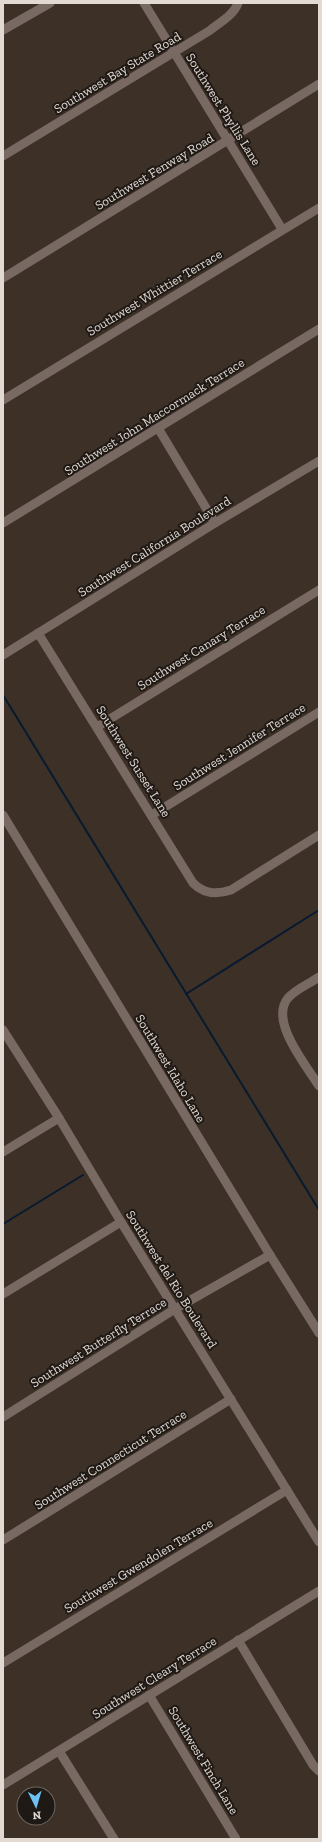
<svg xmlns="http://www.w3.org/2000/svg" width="322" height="1842" font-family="'Zilla Slab',serif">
	<rect width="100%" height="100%" fill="#3d3026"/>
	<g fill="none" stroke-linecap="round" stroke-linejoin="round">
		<g stroke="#071a30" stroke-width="2">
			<polyline points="3,695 319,1210"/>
			<polyline points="186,994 319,910"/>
			<polyline points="3,1224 83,1175"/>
		</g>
		<g stroke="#786962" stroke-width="9">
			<polyline points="144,3 282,229"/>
			<polyline points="3,30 50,3"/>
			<path d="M3,156L209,31C219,23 234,15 238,3"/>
			<polyline points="3,278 319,84"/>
			<polyline points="3,400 319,208"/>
			<polyline points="158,428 215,523"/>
			<polyline points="3,523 319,329"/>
			<path d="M38,633L193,883C204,894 216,895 231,890L319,835"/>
			<polyline points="3,655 215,523 319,461"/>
			<polyline points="97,727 319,590"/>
			<polyline points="3,815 270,1255 319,1333"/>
			<polyline points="152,815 319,712"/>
			<path d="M319,977C309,984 296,989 288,998C269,1021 306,1065 319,1086"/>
			<polyline points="3,1030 59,1118 121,1222 319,1542"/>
			<polyline points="3,1152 59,1118"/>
			<polyline points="3,1294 121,1222"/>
			<polyline points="3,1417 175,1309 270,1255"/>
			<polyline points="3,1540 231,1399"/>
			<polyline points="238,1640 313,1765 319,1771"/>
			<polyline points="3,1663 287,1490"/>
			<polyline points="149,1695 236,1839"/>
			<polyline points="59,1751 114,1839"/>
			<polyline points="3,1785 319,1591"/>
		</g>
	</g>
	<g text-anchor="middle" stroke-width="4" stroke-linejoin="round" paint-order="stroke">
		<g font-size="13" fill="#e2d9d3" stroke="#1f1915">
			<text transform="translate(117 72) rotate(-31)" y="5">Southwest Bay State Road</text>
			<text transform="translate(224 109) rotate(58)" y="5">Southwest Phyllis Lane</text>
			<text transform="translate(154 171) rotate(-31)" y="5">Southwest Fenway Road</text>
			<text transform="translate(154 292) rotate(-31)" y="5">Southwest Whittier Terrace</text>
			<text transform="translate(154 416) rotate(-32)" y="5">Southwest John Maccormack Terrace</text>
			<text transform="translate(154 546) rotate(-32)" y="5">Southwest California Boulevard</text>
			<text transform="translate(201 647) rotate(-32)" y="5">Southwest Canary Terrace</text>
			<text transform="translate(239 746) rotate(-32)" y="5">Southwest Jennifer Terrace</text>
			<text transform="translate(134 761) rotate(58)" y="5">Southwest Susset Lane</text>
			<text transform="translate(171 1068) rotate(59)" y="5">Southwest Idaho Lane</text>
			<text transform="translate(172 1279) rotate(58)" y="5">Southwest del Rio Boulevard</text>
			<text transform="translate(98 1342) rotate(-32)" y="5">Southwest Butterfly Terrace</text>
			<text transform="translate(110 1459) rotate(-32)" y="5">Southwest Connecticut Terrace</text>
			<text transform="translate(138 1565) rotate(-31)" y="5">Southwest Gwendolen Terrace</text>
			<text transform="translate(154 1677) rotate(-32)" y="5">Southwest Cleary Terrace</text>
			<text transform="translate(204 1760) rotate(59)" y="5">Southwest Finch Lane</text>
		</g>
	</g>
	<rect width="322" height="1842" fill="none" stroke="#e2d9d3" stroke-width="8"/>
	<g transform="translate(36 1806) rotate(175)"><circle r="19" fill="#1f1915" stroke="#6d6661"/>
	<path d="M0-3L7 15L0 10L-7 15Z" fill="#6ec2f3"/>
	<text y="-6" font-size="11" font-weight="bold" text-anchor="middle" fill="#e2d9d3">N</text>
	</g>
</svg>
